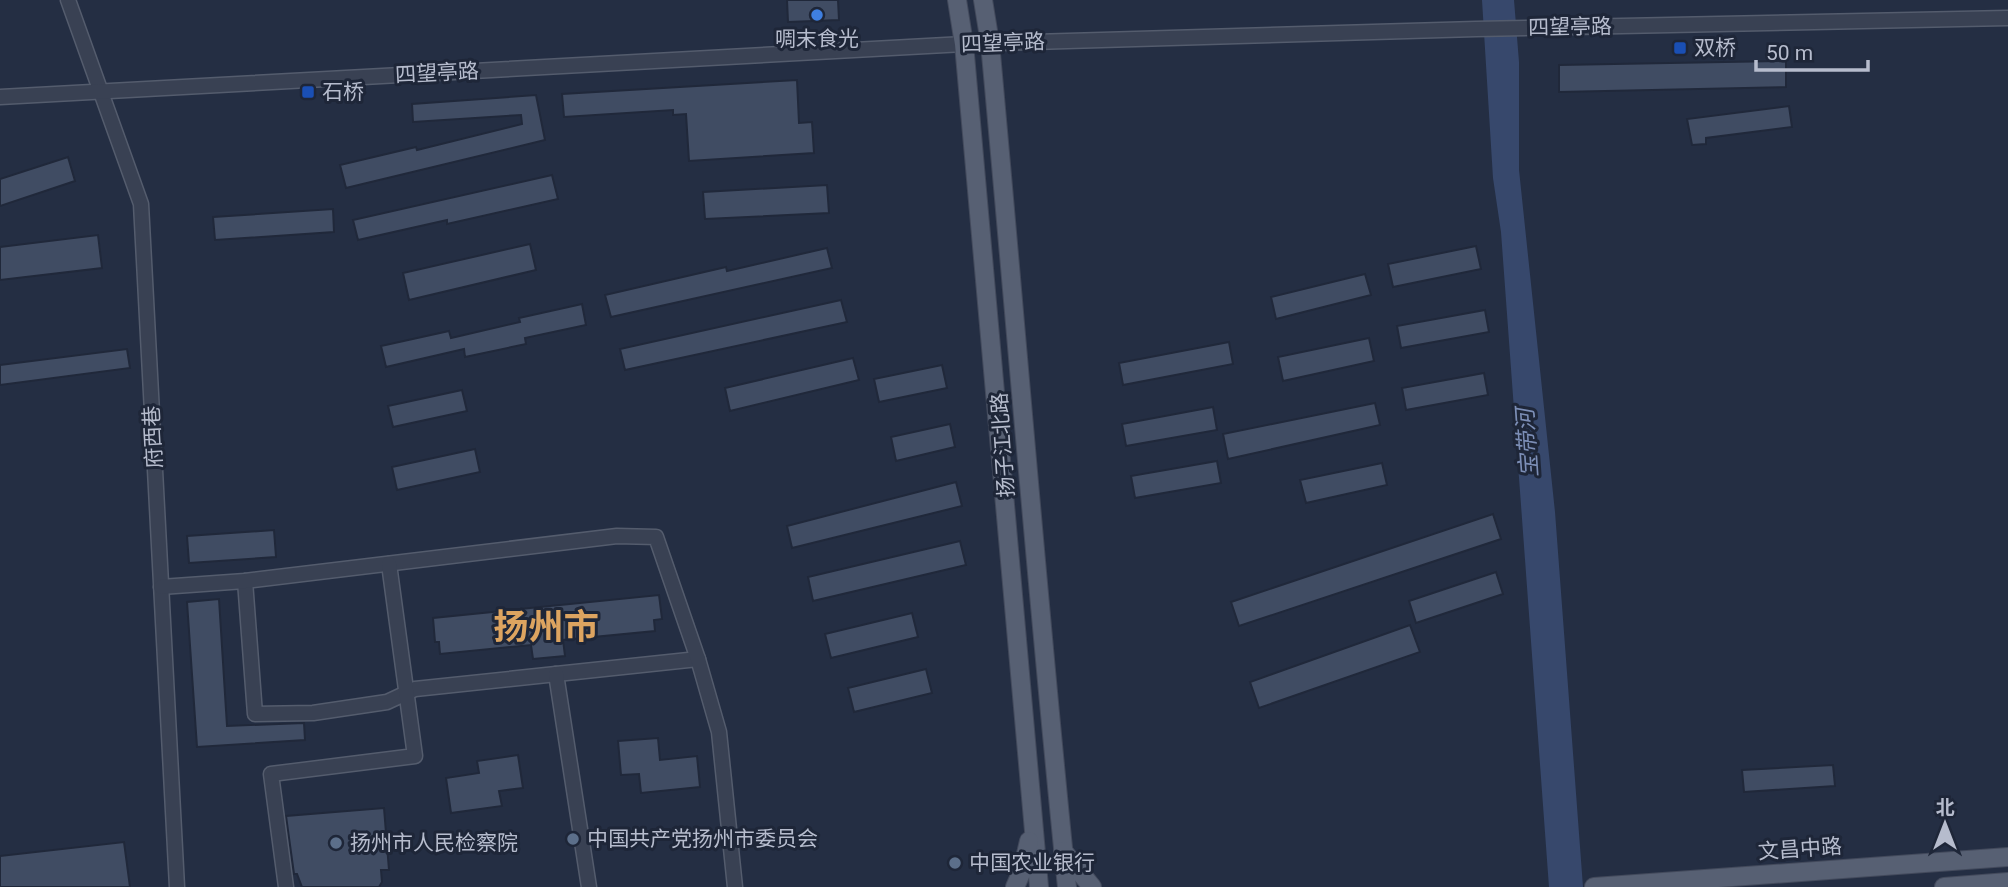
<svg xmlns="http://www.w3.org/2000/svg" width="2008" height="887" font-family="Roboto,'Noto Sans SC',sans-serif">
	<rect width="100%" height="100%" fill="#242e43"/>
	<polygon fill="#37486c" points="1482,0 1514,0 1519,62 1519,170 1555,512 1583,887 1549,887 1501,232 1493,178"/>
	<g fill="#404c63" stroke="#20283a" stroke-width="2">
		<polygon points="787,0 838,0 839,20 788,22"/>
		<polygon points="1786,61 1786,87 1559,92 1559,65"/>
		<polygon points="797,80 799,123 812,122 814,153 689,161 686,114 673,115 673,110 564,117 562,94"/>
		<polygon points="536,95 545,140 346,188 340,165 416,147 417,150 522,124 521,115 413,122 412,104"/>
		<polygon points="1789,106 1792,127 1706,138 1706,144 1692,145 1687,119"/>
		<polygon points="68,157 75,181 0,206 0,179"/>
		<polygon points="552,175 558,199 447,224 447,220 358,240 353,220"/>
		<polygon points="827,185 829,213 705,219 703,192"/>
		<polygon points="333,209 334,232 215,240 213,217"/>
		<polygon points="98,235 102,268 0,280 0,247"/>
		<polygon points="530,244 536,270 409,300 403,273"/>
		<polygon points="1476,246 1481,269 1393,287 1388,264"/>
		<polygon points="827,248 832,268 611,317 605,295 726,267 727,271"/>
		<polygon points="1365,274 1371,295 1276,319 1271,297"/>
		<polygon points="841,300 847,322 625,370 620,349"/>
		<polygon points="582,304 586,325 525,338 526,344 465,357 464,349 386,367 381,346 449,331 451,338 520,322 519,318"/>
		<polygon points="1485,310 1489,332 1401,348 1397,326"/>
		<polygon points="1369,338 1374,361 1283,381 1278,357"/>
		<polygon points="1229,342 1233,364 1123,385 1119,363"/>
		<polygon points="127,349 130,368 0,385 0,365"/>
		<polygon points="853,358 859,380 730,411 725,388"/>
		<polygon points="942,365 947,388 879,402 874,379"/>
		<polygon points="1484,373 1488,395 1406,410 1402,388"/>
		<polygon points="462,390 467,411 393,427 388,406"/>
		<polygon points="1375,403 1380,425 1228,459 1223,434"/>
		<polygon points="1213,407 1217,430 1126,446 1122,424"/>
		<polygon points="950,424 955,447 896,461 891,437"/>
		<polygon points="475,449 480,472 397,490 392,467"/>
		<polygon points="1217,461 1221,483 1135,498 1131,476"/>
		<polygon points="1382,463 1387,485 1306,503 1300,480"/>
		<polygon points="956,482 962,506 792,548 787,526"/>
		<polygon points="1493,514 1501,539 1239,626 1231,602"/>
		<polygon points="274,530 276,557 189,563 187,536"/>
		<polygon points="960,541 966,565 813,601 808,577"/>
		<polygon points="1496,572 1503,594 1416,623 1409,601"/>
		<polygon points="659,595 662,619 654,620 655,631 563,640 565,656 533,659 531,645 440,654 439,642 435,642 433,618"/>
		<polygon points="219,599 227,726 304,723 305,740 197,747 187,602"/>
		<polygon points="912,613 918,637 831,658 825,634"/>
		<polygon points="1410,625 1420,652 1259,708 1250,682"/>
		<polygon points="926,669 932,693 854,712 848,688"/>
		<polygon points="658,738 660,760 697,756 700,787 641,793 639,774 621,775 618,741"/>
		<polygon points="518,755 523,788 499,791 502,806 451,813 446,778 479,773 477,761"/>
		<polygon points="1833,765 1835,786 1744,792 1742,770"/>
		<polygon points="384,808 389,870 381,870 382,882 379,887 302,887 297,874 294,874 286,816"/>
		<polygon points="124,842 130,887 0,887 0,856"/>
	</g>
	<g fill="none" stroke-linecap="round" stroke-linejoin="round">
		<g stroke="#545c6d" stroke-width="17">
			<g id="minor">
				<polyline points="68,0 141,204 177,887"/>
				<polyline points="0,97 964,44 1476,29 2008,18"/>
				<polyline points="245,581 255,714 313,713 387,702 415,689 698,659"/>
				<polyline points="161,587 245,581 617,536 656,537 698,659 719,732 735,887"/>
				<polyline points="556,674 589,887"/>
				<polyline points="286,887 271,774 415,756 389,564"/>
			</g>
		</g>
		<g stroke="#434a5c" stroke-width="20">
			<g id="major">
				<polyline points="957,0 964,44 1039,887"/>
				<path d="M983,0L990,43C1016,324 1038,606 1067,887"/>
				<polyline points="1063,851 1092,887"/>
				<polyline points="1015,887 1022,871 1029,841"/>
				<polyline points="1594,887 2008,857"/>
				<polyline points="1944,887 2008,882"/>
			</g>
		</g>
		<use href="#minor" stroke="#394153" stroke-width="14"/>
		<use href="#major" stroke="#576073" stroke-width="18"/>
	</g>
	<circle fill="#3f7fe0" stroke="#1e2638" stroke-width="2.5" cx="817" cy="15" r="7"/>
	<g fill="#1a4fb4" stroke="#1e2638" stroke-width="2.5">
		<rect x="1673" y="41" width="14" height="14" rx="3.5"/>
		<rect x="301" y="85" width="14" height="14" rx="3.5"/>
	</g>
	<g fill="#5c6f8a" stroke="#1e2638" stroke-width="2.5">
		<circle cx="573" cy="839" r="7"/>
		<circle cx="336" cy="843" r="7"/>
		<circle cx="955" cy="863" r="7"/>
	</g>
	<g text-anchor="middle" stroke-width="6" stroke-linejoin="round" paint-order="stroke">
		<g font-size="21" fill="#b6bccd" stroke="#1e2638">
			<text transform="translate(1570 27) rotate(-1)" y="7">四望亭路</text>
			<text transform="translate(1003 43) rotate(-2)" y="7">四望亭路</text>
			<text transform="translate(437 73) rotate(-3)" y="7">四望亭路</text>
			<text transform="translate(153 437) rotate(-93)" y="7">府西巷</text>
			<text transform="translate(1003 445) rotate(-94)" y="7">扬子江北路</text>
			<text transform="translate(1800 849) rotate(-4)" y="7">文昌中路</text>
		</g>
		<g font-size="21" fill="#b6bccd" stroke="#1e2638" text-anchor="start">
			<text x="817" y="46" text-anchor="middle">啁末食光</text>
			<text x="1694" y="55">双桥</text>
			<text x="322" y="99">石桥</text>
			<text x="587" y="846">中国共产党扬州市委员会</text>
			<text x="350" y="850">扬州市人民检察院</text>
			<text x="969" y="870">中国农业银行</text>
		</g>
		<g font-size="23" font-style="italic" fill="#7c8eb6" stroke="#1e2638">
			<text transform="translate(1527 443) rotate(-94)" y="8">宝带河</text>
		</g>
		<g font-size="35" font-weight="bold" fill="#dda460" stroke="#1e2638">
			<text x="546" y="639">扬州市</text>
		</g>
	</g>
	<g transform="translate(1945 824)" stroke="#1e2638" stroke-width="5" paint-order="stroke">
	<path d="M0-5L12 26L0 18L-12 26Z" fill="#b6bccd"/>
	<text y="-10" font-size="19" font-weight="bold" text-anchor="middle" fill="#b6bccd">北</text>
	</g>
	<path d="M1756 60v10h112v-10" fill="none" stroke="#b6bccd" stroke-width="3.5"/>
	<text x="1766" y="60" font-size="21" fill="#b6bccd" stroke="#1e2638" stroke-width="5" paint-order="stroke">50 m</text>
</svg>
